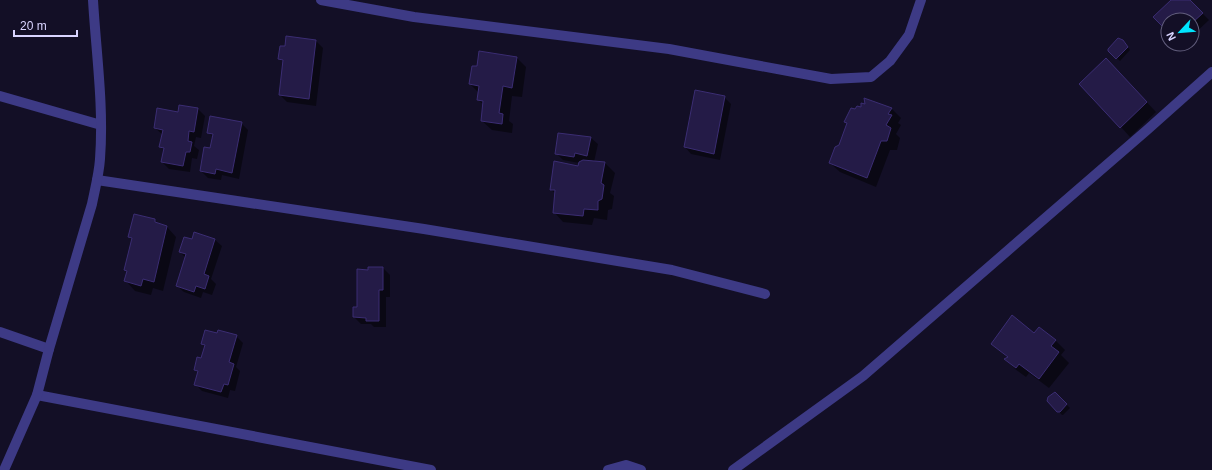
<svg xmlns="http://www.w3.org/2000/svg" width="1212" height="470" font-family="Helvetica,sans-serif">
	<rect width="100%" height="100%" fill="#130f26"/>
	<g fill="#0007">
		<polygon points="1172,0 1189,0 1209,20 1192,36 1192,20 1168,20 1168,31 1155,17"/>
		<polygon points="287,37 316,41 323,48 316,106 287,102 280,95 284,63 279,58 286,47"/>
		<polygon points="1123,41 1130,50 1120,61 1109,51"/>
		<polygon points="516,57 526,67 522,97 512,96 509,121 513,124 512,133 492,130 482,121 484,105 478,100 479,93 470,84"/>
		<polygon points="1116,69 1156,112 1130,137 1121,127"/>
		<polygon points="724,97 731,104 720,160 691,154 685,147"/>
		<polygon points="865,99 892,109 901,118 898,123 901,125 896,134 900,138 897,150 890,150 876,187 840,172 830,163 840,145 848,124 845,122 866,105"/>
		<polygon points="198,109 205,116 201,138 196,137 194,146 199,150 197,159 192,158 190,172 169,169 162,162 164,150 160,147 163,135 155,128 178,113"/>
		<polygon points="241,123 248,130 239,179 222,175 221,180 208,178 201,171 211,150 213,137 208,132"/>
		<polygon points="559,134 591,138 598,144 594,162 605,163 615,173 610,193 614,196 612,209 608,210 607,220 594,218 592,225 563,222 554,212 556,194 551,190 578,167 579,163 563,160 556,153"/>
		<polygon points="155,220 159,225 167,227 176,237 163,291 153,288 151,295 135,291 126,281 127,273 125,270 132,240 129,237"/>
		<polygon points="215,240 222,246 211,279 216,284 212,295 203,292 201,298 184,292 177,286 186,258 180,252"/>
		<polygon points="369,268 383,268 390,275 390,297 386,297 386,327 374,327 371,324 361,324 354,317 358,308"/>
		<polygon points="218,334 236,336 243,343 236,367 240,371 235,391 230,390 228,398 202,391 195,384 198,373 195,369 202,359 205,347 202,344"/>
		<polygon points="1034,334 1055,340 1065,350 1061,355 1069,363 1049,388 1029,373 1026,377 1015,369 1006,359 1008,358 992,344"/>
		<polygon points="1055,393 1070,408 1063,415 1062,415 1048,401"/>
	</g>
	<g fill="#241b47" stroke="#3b2d73">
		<polygon points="1171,0 1190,0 1203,13 1192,23 1192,20 1168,20 1168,32 1153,17"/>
		<polygon points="286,36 316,40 309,99 279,95 283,60 278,59 280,46 285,46"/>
		<polygon points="1118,38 1123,40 1128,47 1116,59 1108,51 1108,49"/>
		<polygon points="479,51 517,57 512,88 503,86 499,113 503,114 502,124 481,121 483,101 477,100 479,86 469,84 472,66 477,66"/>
		<polygon points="1106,58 1147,102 1120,128 1079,84"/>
		<polygon points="695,90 725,96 714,154 684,147"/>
		<polygon points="864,98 892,108 888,114 892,115 886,125 891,128 887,141 881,141 867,178 829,163 835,147 839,145 847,123 844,122 851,108 855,109 857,106 861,107 861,103 865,104"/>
		<polygon points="179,105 198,108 194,132 189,131 188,141 192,142 190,152 186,152 183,166 161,162 164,148 159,147 163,130 154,128 157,108 178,112"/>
		<polygon points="210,116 242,122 232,173 216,169 215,174 200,171 204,147 210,148 213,134 207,133"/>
		<polygon points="558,133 591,137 587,156 575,153 574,157 555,154"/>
		<polygon points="583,160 605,162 601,183 604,185 602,199 598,201 598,210 584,209 583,216 553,213 555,190 550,190 554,161 578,166 579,162"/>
		<polygon points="134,214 155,219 155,222 167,226 154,282 143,279 141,286 124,281 127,271 124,270 132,238 128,237"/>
		<polygon points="194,232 215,239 204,274 209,276 205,289 196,286 194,292 176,286 186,254 179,252 184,237 192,239"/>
		<polygon points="368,267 383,267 383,290 379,290 379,321 366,321 366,318 353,317 353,307 357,307 357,269 368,270"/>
		<polygon points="1012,315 1034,333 1039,327 1056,340 1051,346 1059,352 1039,379 1019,364 1016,368 1004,359 1008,357 991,344"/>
		<polygon points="205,330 217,333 218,330 237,335 229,362 234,364 228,385 224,384 221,392 194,385 198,371 194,370 197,357 201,358 205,345 201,344"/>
		<polygon points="1055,392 1067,404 1060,412 1057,412 1047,401 1048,397"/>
	</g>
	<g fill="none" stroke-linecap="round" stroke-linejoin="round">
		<g stroke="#3d3a85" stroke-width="10">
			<polyline points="321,0 414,17 669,49 831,79 871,77 890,61 909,35 921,0"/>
			<polyline points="0,96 101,125"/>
			<polyline points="97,180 424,229 672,270 765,294"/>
			<polyline points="0,332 49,349"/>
			<polyline points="37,395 431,470"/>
			<path d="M4,470L37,395L49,349L92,204C95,189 99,174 100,159C104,106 96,52 93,0"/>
			<polyline points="608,470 626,465 641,470"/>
			<polyline points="733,470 863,376 1147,130 1212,72"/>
		</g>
	</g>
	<g transform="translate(1180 32) rotate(244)"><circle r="19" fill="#130f26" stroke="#625e7d"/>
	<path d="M0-3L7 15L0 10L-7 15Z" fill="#00e5ff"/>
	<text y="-6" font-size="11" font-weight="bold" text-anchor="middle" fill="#d9d4ff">N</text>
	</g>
	<path d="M14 30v6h63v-6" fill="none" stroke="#d9d4ff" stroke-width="2"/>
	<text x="20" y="30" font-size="12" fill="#d9d4ff" stroke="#130f26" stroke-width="3" paint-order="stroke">20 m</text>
</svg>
